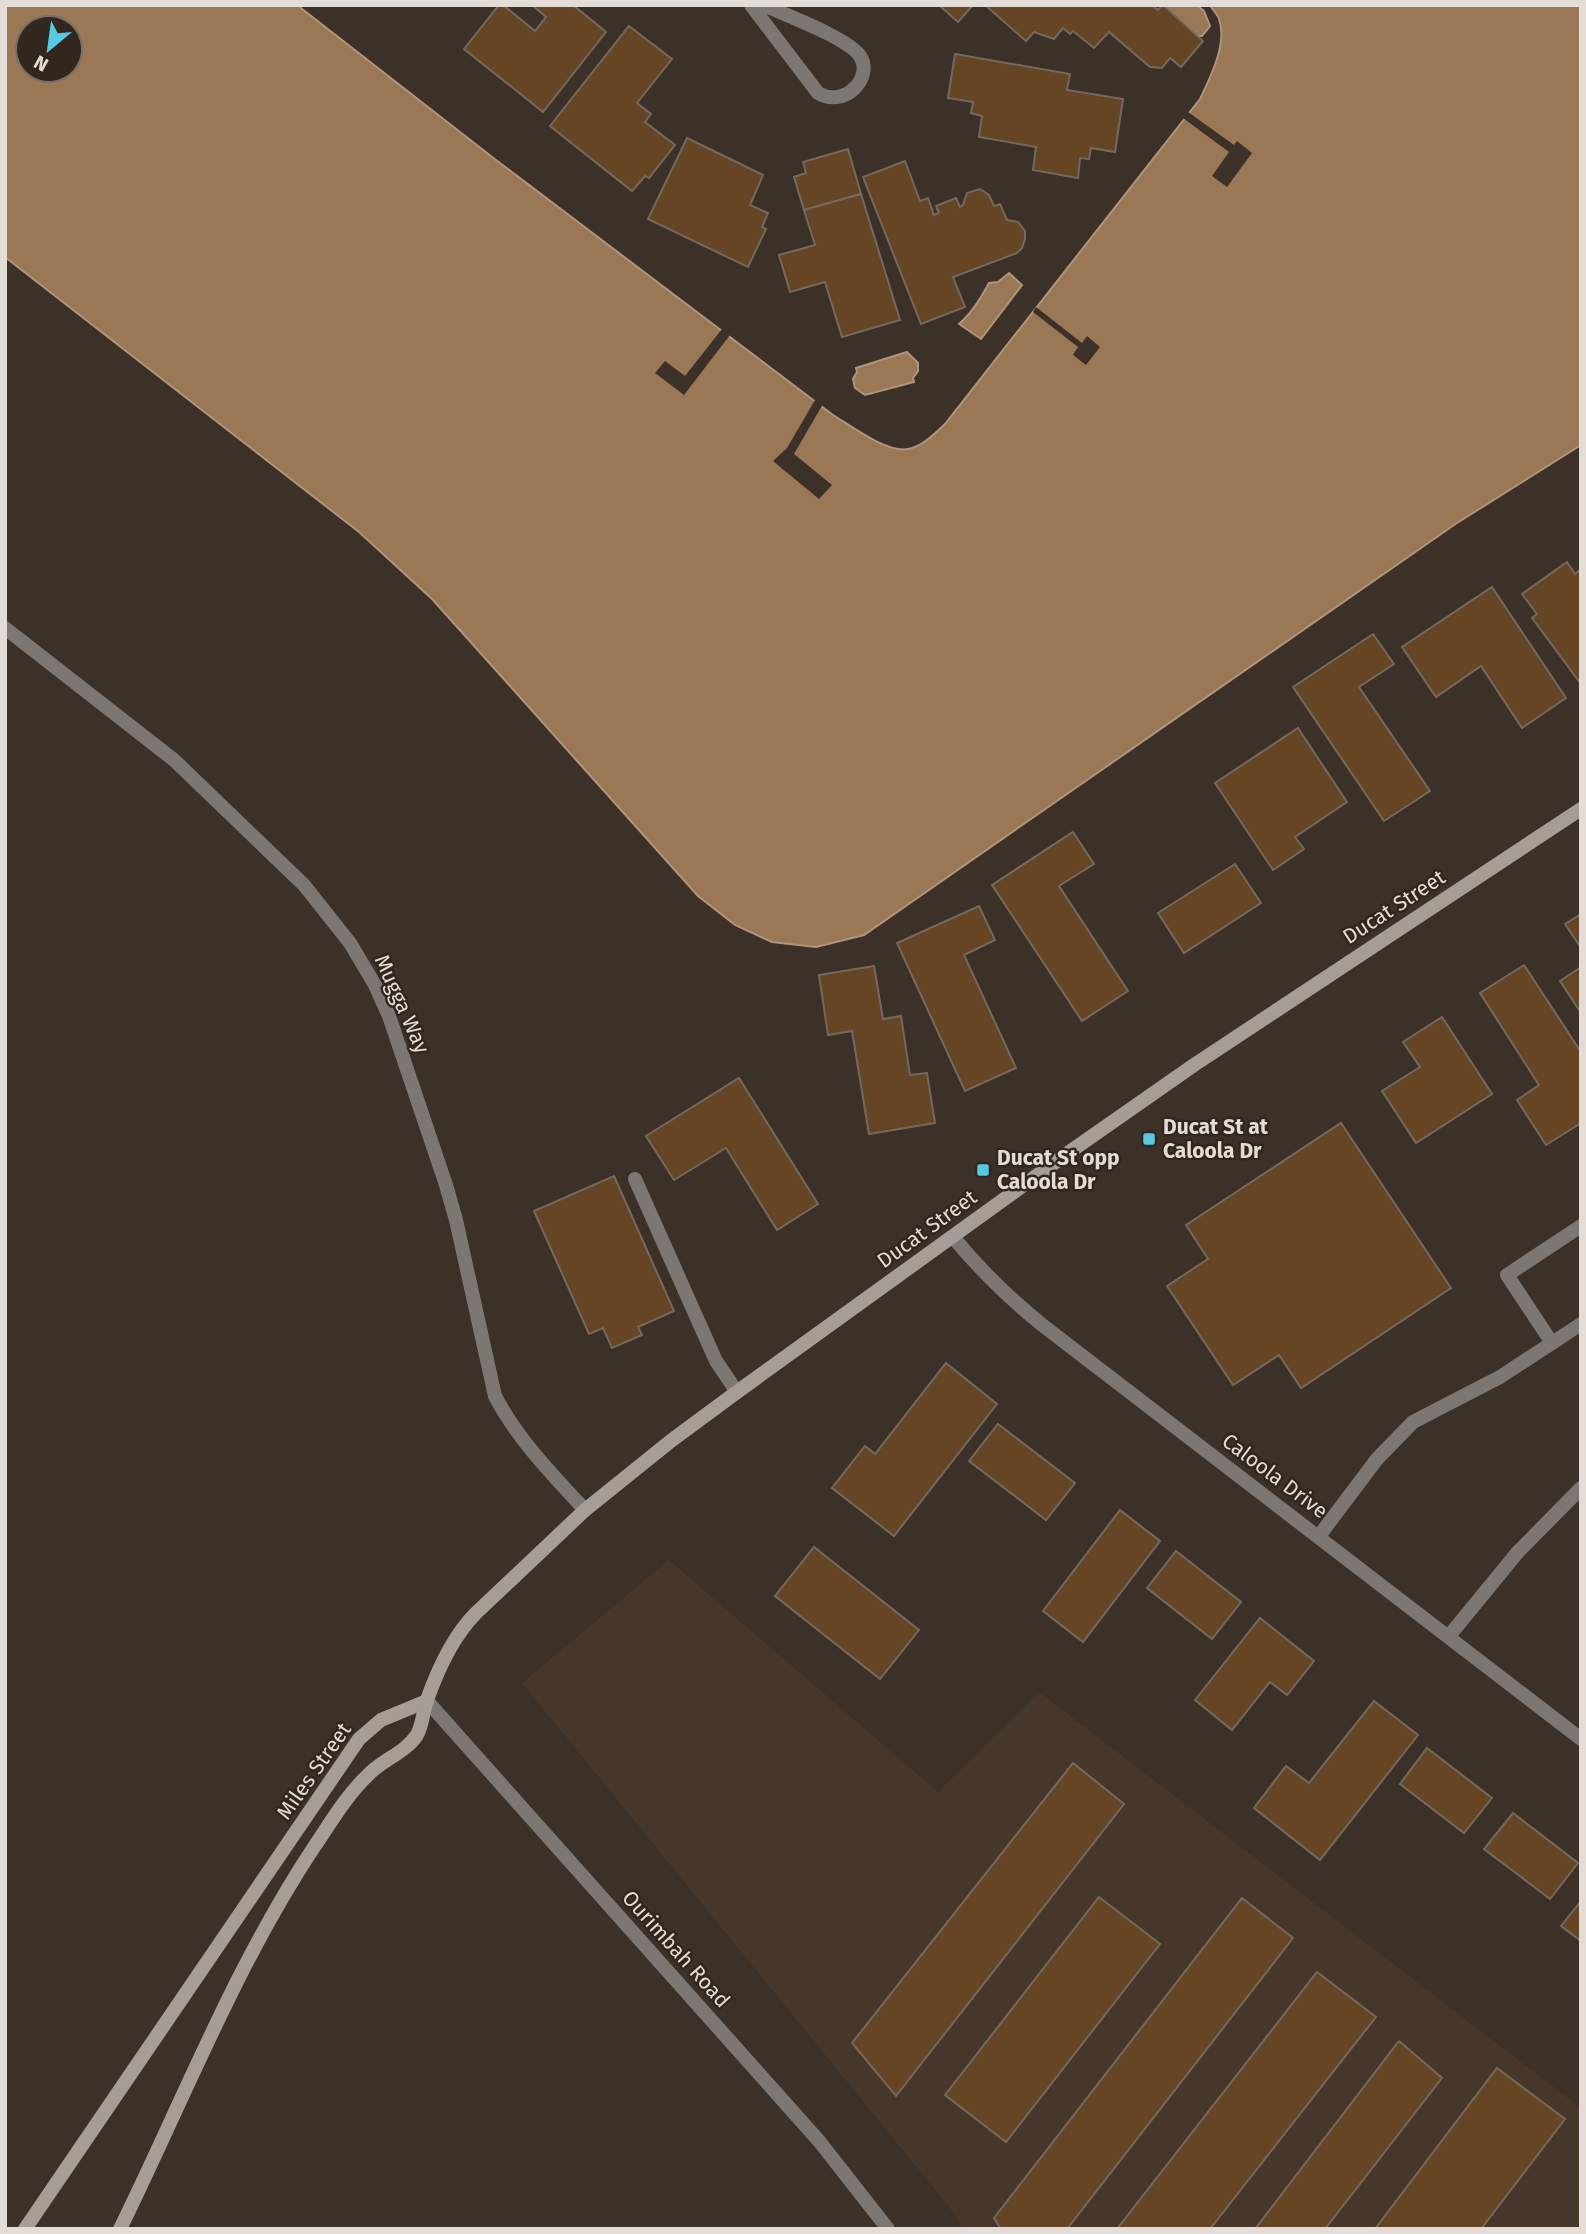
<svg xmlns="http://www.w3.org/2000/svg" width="1586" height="2234" font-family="'Fira Sans',sans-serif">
	<rect width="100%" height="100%" fill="#3b3129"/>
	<polygon fill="#46372a" points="669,1560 938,1792 1039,1692 1581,2108 1581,2229 963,2229 950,2208 522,1683"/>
	<g fill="#9a7755" stroke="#b0957c" stroke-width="2" fill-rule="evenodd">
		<path d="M5,5H297L496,160L833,415C851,426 887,453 908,449C923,446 934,434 945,424L1200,99C1210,78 1228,43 1219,19C1218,15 1212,9 1210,5H1581V445L1457,523L864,935L816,947L772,942L735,925L698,896L432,599L359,532L5,257ZM28,28H70V70H28Z"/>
		<polygon points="1163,5 1197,5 1204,11 1210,26 1202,36 1198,36"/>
		<path d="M1009,273L1022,285L981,339L959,324C973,312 981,297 989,283L998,282Z"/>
		<polygon points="907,352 918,363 918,371 913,378 914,382 865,395 855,388 853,379 857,372 856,368"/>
	</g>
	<g fill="#3b3129">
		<polygon points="1188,112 1234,145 1237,141 1252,153 1227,187 1212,176 1229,152 1183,118"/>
		<polygon points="1036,307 1082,343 1087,336 1100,347 1086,365 1073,355 1078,347 1033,312"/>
		<polygon points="722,329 730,335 684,395 655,373 665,361 685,376"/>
		<polygon points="815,400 823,404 794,454 832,485 819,499 773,461 787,448"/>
	</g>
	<g fill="#654524" stroke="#73695f" stroke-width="2">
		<polygon points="499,5 503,5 535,31 546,17 532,5 573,5 606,32 543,112 464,49"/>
		<polygon points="939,5 973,5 958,22"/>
		<polygon points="985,5 1152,5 1158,10 1163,5 1203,41 1181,67 1170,58 1162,68 1150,67 1109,32 1094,48 1073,31 1070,34 1063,28 1054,39 1034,32 1026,41"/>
		<polygon points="629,26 672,59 637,103 651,114 645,122 675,145 649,178 645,176 632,191 550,126"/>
		<polygon points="955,54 1070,74 1067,90 1123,99 1115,152 1091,148 1089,159 1080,158 1078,178 1033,170 1036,147 979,137 982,116 971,113 973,102 948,98"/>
		<polygon points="687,138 763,175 750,205 768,213 762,227 766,229 748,267 648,219"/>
		<polygon points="848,149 861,194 804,210 794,177 806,173 803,162"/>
		<polygon points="905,161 920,201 928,198 934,215 939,213 936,206 956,198 960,207 963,205 967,193 980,189 989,195 994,206 1000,204 1007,220 1018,222 1025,231 1025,239 1022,248 1017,253 953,277 965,307 921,324 863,177"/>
		<polygon points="861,194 900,320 842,337 825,282 790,292 779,255 815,245 804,210"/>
		<polygon points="1567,562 1575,574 1581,569 1581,684 1532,618 1537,614 1522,594"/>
		<polygon points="1492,587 1566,698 1522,728 1481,666 1436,697 1402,647"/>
		<polygon points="1373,634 1394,664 1359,687 1430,791 1384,821 1293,687"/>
		<polygon points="1298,728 1347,802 1295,837 1304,849 1273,870 1215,783"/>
		<polygon points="1073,832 1094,864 1059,886 1128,991 1082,1021 992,885"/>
		<polygon points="1235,864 1261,903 1184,953 1158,913"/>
		<polygon points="979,906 995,940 964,955 1016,1068 965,1091 897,943"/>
		<polygon points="1581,914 1581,948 1565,924"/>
		<polygon points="1524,965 1581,1052 1581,1123 1546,1145 1517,1100 1539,1085 1480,993"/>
		<polygon points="874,966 883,1019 901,1016 910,1075 927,1073 935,1123 869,1134 852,1031 828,1035 819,975"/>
		<polygon points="1581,967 1581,1013 1560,981"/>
		<polygon points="1442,1017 1492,1094 1416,1143 1382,1091 1420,1067 1403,1042"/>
		<polygon points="739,1078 818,1204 777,1230 726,1148 674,1180 646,1136"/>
		<polygon points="1341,1123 1451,1288 1301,1388 1279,1355 1233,1385 1167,1286 1208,1259 1186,1225"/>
		<polygon points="614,1176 674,1311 638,1327 642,1335 612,1348 603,1328 589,1334 534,1211"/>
		<polygon points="946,1363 997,1404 894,1536 832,1488 865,1446 875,1454"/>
		<polygon points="998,1424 1075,1483 1046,1520 969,1461"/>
		<polygon points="1120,1510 1160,1541 1083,1642 1043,1611"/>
		<polygon points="814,1547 919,1630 880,1679 775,1596"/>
		<polygon points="1176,1551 1241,1602 1212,1639 1147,1588"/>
		<polygon points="1260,1618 1314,1661 1287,1695 1270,1682 1232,1730 1195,1700"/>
		<polygon points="1374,1701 1418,1735 1320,1860 1254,1808 1286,1766 1309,1783"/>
		<polygon points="1427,1748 1492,1798 1464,1833 1400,1784"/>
		<polygon points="1073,1763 1124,1804 896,2096 852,2043"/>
		<polygon points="1513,1813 1578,1863 1550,1899 1484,1849"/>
		<polygon points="1099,1897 1160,1944 1006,2142 945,2095"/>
		<polygon points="1242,1898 1293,1938 1067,2229 1001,2229 994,2218"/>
		<polygon points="1581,1901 1581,1941 1561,1926"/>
		<polygon points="1317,1972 1376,2017 1210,2229 1117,2229"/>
		<polygon points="1399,2041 1442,2078 1325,2229 1255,2229"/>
		<polygon points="1497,2068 1565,2119 1481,2229 1375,2229"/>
	</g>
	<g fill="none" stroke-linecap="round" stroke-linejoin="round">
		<g stroke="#7c7773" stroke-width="14">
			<polyline points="635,1179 716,1361 737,1392"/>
			<polyline points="1552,1343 1507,1275 1581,1226"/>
			<polyline points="1319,1536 1377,1459 1413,1422 1500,1377 1581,1324"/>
		</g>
		<g stroke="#7c7773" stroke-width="14">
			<path d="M751,5L818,93C845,109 874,77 860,56C848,38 785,15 764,5"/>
			<path d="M5,628L174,760L304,885L350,943L375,985L389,1016L446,1185L456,1220L495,1396C518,1440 552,1474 585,1510"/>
			<path d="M953,1237C980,1270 1008,1297 1041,1324L1581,1739"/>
			<polyline points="1449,1636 1517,1553 1581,1488"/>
			<polyline points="427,1701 819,2141 888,2229"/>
		</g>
		<g stroke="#a59d96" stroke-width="14">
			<polyline points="25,2229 359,1739 381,1720 427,1701"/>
			<path d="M120,2229C183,2101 235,1966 314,1847C331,1822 346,1796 368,1775C382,1760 405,1753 417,1735C423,1724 423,1711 427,1700C438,1669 453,1636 476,1613L585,1510L672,1440L737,1392L1068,1153L1194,1065L1581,809"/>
		</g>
	</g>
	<g fill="#57c9e2" stroke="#31271f" stroke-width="2.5">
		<rect x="1142" y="1132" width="14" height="14" rx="3.5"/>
		<rect x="976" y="1163" width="14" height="14" rx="3.5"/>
	</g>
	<g text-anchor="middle" stroke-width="5" stroke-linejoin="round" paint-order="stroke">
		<g font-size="21" fill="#e3dcd7" stroke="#31271f">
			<text transform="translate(1394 907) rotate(-33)" y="7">Ducat Street</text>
			<text transform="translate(402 1004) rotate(66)" y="7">Mugga Way</text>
			<text transform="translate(927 1229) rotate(-36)" y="7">Ducat Street</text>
			<text transform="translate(1275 1476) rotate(37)" y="7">Caloola Drive</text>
			<text transform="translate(314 1771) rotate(-55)" y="7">Miles Street</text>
			<text transform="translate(676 1949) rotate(48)" y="7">Ourimbah Road</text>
		</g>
		<g font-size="21" font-weight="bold" fill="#e3dcd7" stroke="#31271f" text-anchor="start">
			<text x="1163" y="1134">Ducat St at<tspan x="1163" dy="24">Caloola Dr</tspan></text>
			<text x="997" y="1165">Ducat St opp<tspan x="997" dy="24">Caloola Dr</tspan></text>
		</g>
	</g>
	<rect width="1586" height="2234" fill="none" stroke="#e3dcd7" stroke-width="14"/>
	<g transform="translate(49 49) rotate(209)"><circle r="33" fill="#31271f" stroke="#786f69" stroke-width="2"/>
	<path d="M0-5L12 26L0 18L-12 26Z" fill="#57c9e2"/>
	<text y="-10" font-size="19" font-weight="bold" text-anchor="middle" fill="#e3dcd7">N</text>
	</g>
</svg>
